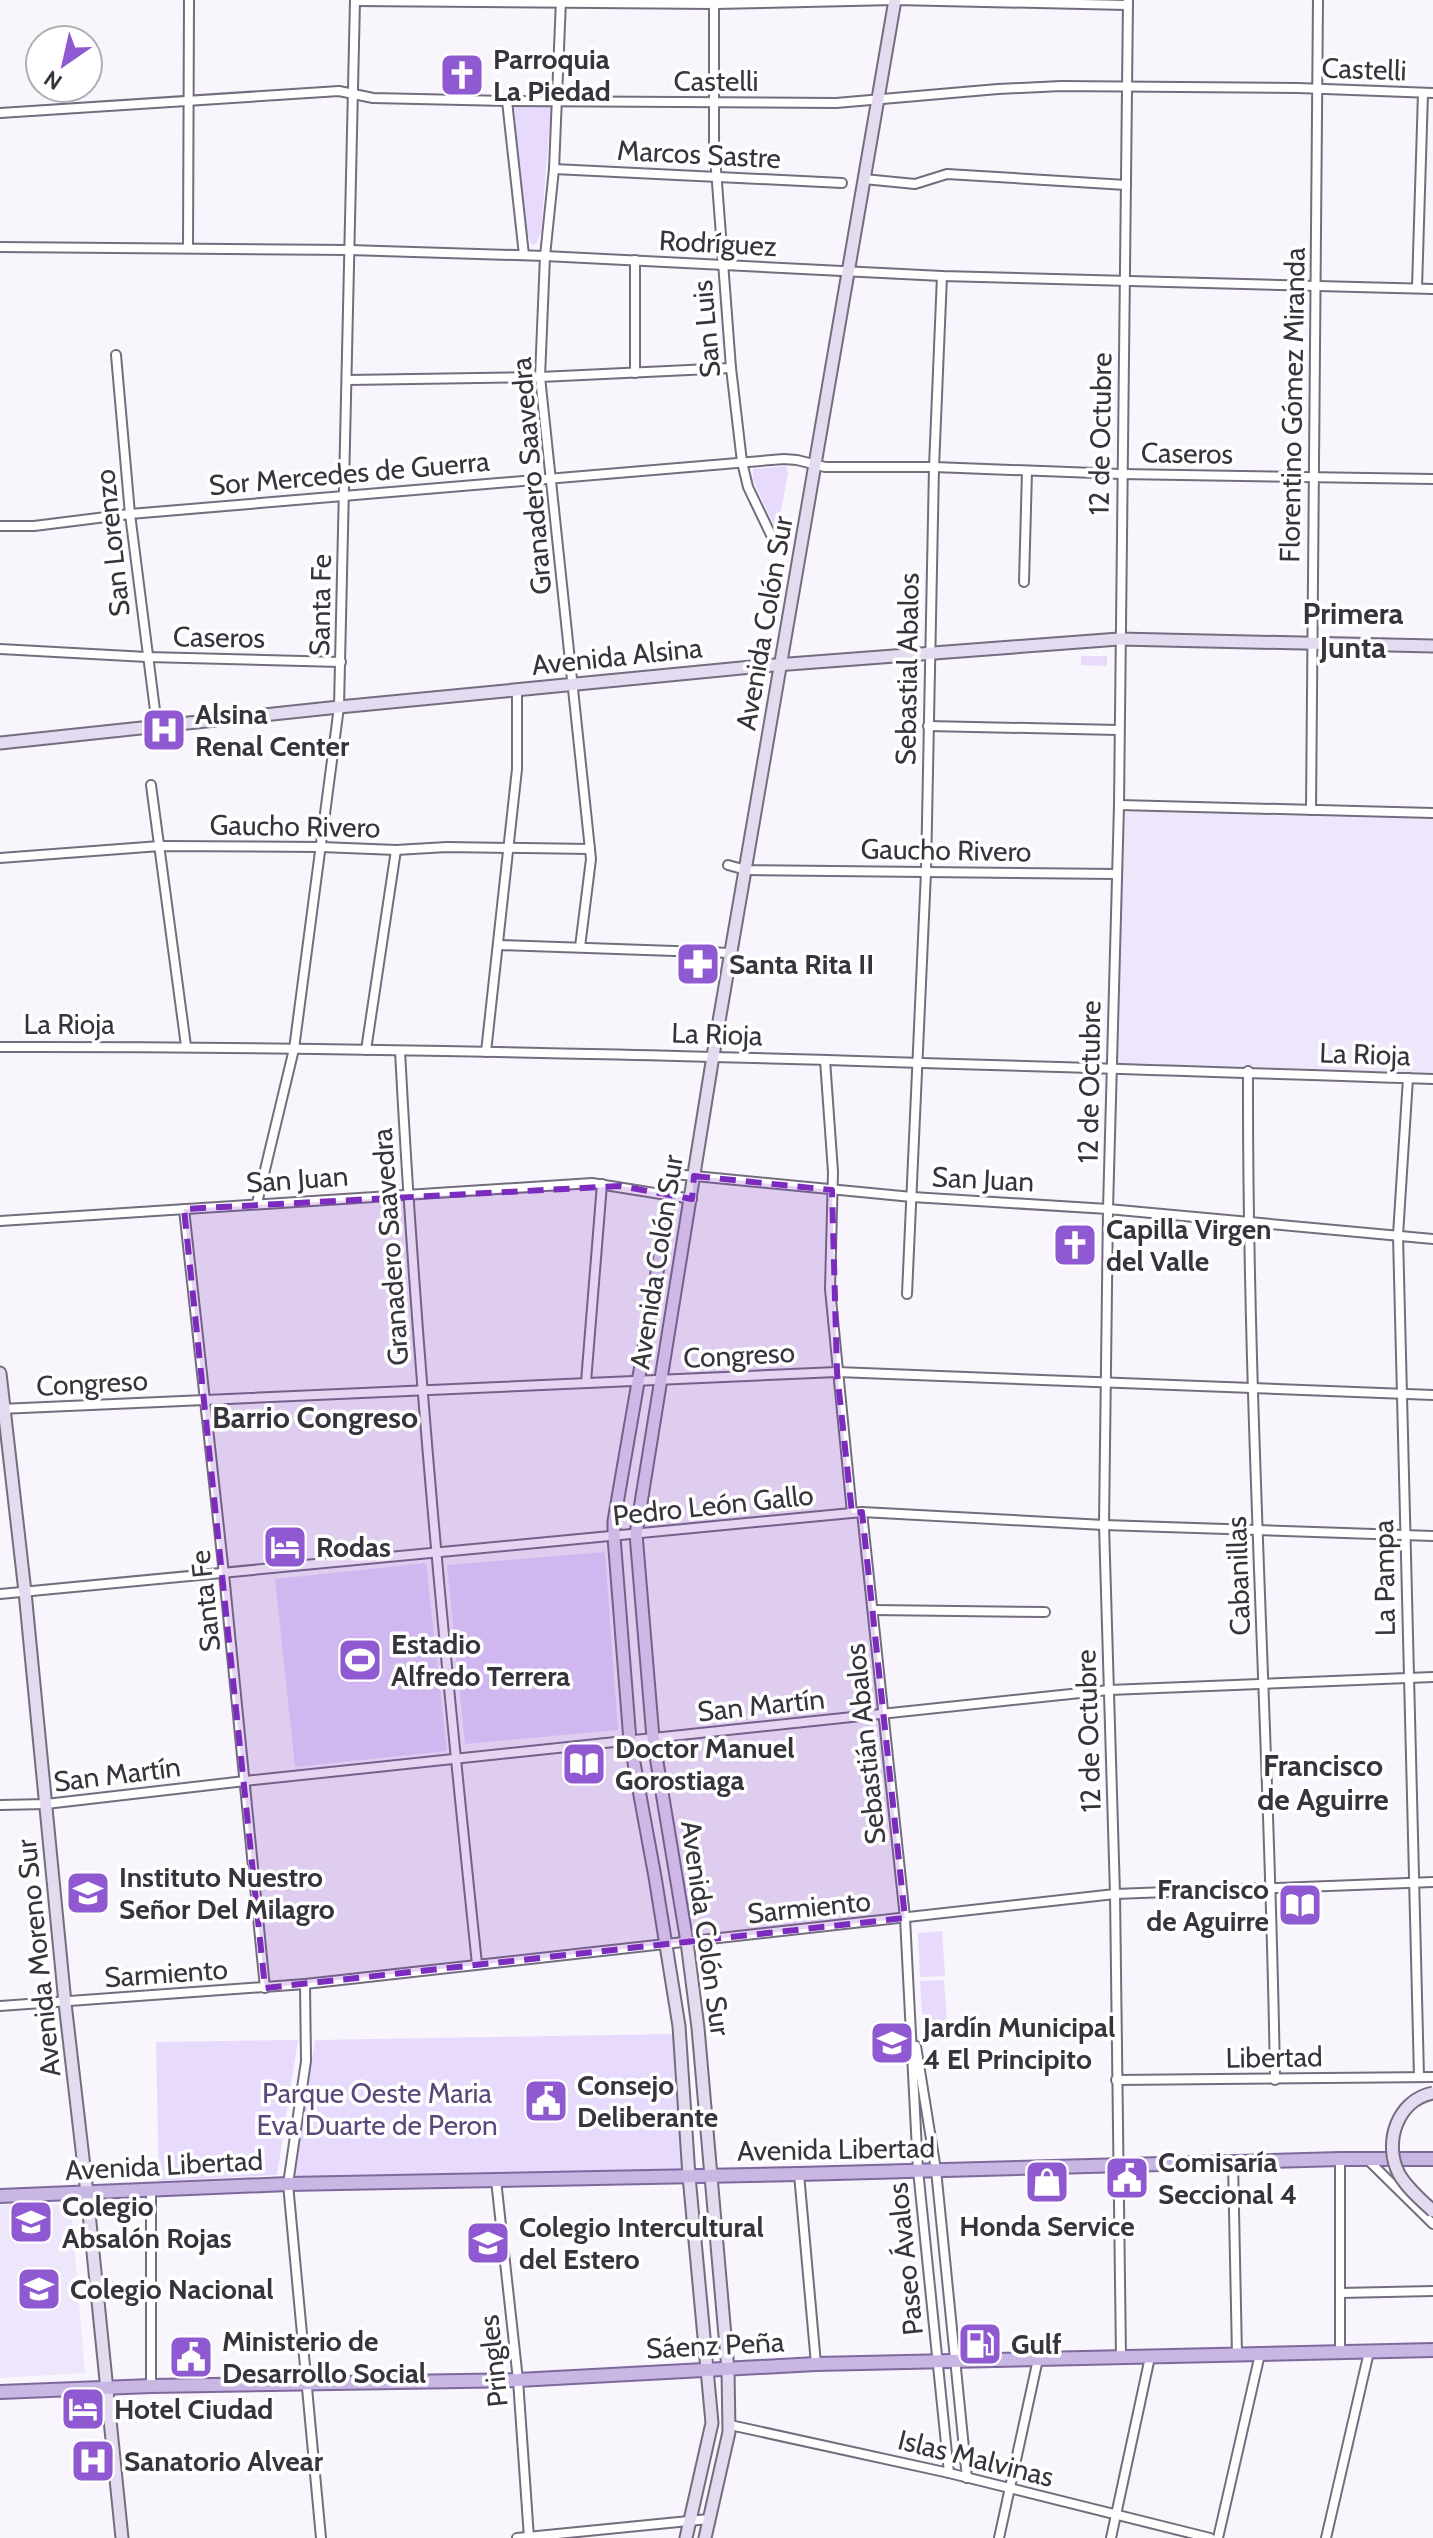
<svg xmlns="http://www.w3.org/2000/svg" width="1433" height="2538" font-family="Cabin,sans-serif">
	<rect width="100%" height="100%" fill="#f8f5fd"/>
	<g fill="#eee7fc">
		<polygon points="1119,805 1433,813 1433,1079 1111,1069"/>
		<polygon points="71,2204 85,2373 0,2378 0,2205"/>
	</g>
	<g fill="#e7dafd">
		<polygon points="514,107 551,107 541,232 536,244 532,245 526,231"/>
		<polygon points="786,466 788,473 777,532 753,480 753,469"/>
		<polygon points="1081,656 1107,656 1107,666 1081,665"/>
		<polygon points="605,1552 618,1730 465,1744 447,1565"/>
		<polygon points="426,1563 447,1751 295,1767 275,1579"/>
		<polygon points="942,1931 945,1976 920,1977 918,1933"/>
		<polygon points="944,1980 947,2024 923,2026 920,1981"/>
		<polygon points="675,2034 686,2173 293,2180 315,2040"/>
		<polygon points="298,2040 277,2175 159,2181 156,2042"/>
	</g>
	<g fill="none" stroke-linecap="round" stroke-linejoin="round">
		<g stroke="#736d7e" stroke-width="12">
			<g id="street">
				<polyline points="561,0 554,169 545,256 540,377 591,859 580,947"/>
				<polyline points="355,1 714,4 895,0 1127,5"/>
				<polyline points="714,1 714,143 731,368 742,462 748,487 772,537 782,549"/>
				<polyline points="507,101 524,255"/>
				<polyline points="0,113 339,91 373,98 507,101 836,103 998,89 1061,86 1298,88 1433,93"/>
				<polyline points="554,169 842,183"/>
				<polyline points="864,179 915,184 947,174 1126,185"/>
				<polyline points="0,247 349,250 545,256 942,276 1433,289"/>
				<polyline points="188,248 189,0"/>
				<polyline points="635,260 635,373"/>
				<polyline points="1417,288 1423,93"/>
				<polyline points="116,355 130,514 157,726"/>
				<polyline points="348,380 540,377 731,368"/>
				<polyline points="0,526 34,526 130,514 784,459 797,460 825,467 934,467 1121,474 1433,479"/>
				<polyline points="1024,582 1027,471"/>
				<polyline points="0,649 147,657 341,662"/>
				<polyline points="928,726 1119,730"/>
				<polyline points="151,785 186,1046"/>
				<polyline points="1119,805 1433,813"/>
				<polyline points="1311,810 1318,0"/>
				<polyline points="0,858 160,846 321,847 396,850 447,847 590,849"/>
				<polyline points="728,865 746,870 1117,874"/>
				<polyline points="499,945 732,953"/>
				<path d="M0,1047C478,1046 955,1064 1433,1079"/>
				<polyline points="366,1050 396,850"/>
				<path d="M400,1051C416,1357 445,1660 477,1964"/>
				<polyline points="486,1052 517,769 517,691"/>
				<polyline points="825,1060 833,1172 830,1289 852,1513"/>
				<path d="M1248,1071C1247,1408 1270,1743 1275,2080"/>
				<polyline points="1408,1078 1398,1235 1419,2077"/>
				<polyline points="674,1174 912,1197 1108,1209 1433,1239"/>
				<polyline points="257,1203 294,1049 339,707 355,0"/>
				<polyline points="184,1209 224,1574 265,1988"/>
				<polyline points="0,1221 592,1183 692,1199"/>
				<polyline points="907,1294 926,872 934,467 942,276"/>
				<polyline points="586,1382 602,1184"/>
				<polyline points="0,1409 837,1372 1433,1395"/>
				<polyline points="862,1512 905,1918 918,2170 949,2473"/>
				<polyline points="0,1594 862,1512 1104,1525 1433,1536"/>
				<polyline points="873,1610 1045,1612"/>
				<polyline points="0,1805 46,1804 245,1781 1109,1690 1433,1677"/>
				<polyline points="305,1984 306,2061 288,2184 321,2538"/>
				<polyline points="0,2006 305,1984 1115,1894 1433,1882"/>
				<polyline points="916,2046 936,2170 967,2478"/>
				<polyline points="1116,2080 1433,2077"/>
				<polyline points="1340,2159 1340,2353"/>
				<polyline points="1368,2160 1433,2224"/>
				<polyline points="1233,2162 1237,2355"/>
				<polyline points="799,2174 816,2364"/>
				<polyline points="496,2180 518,2380 529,2538"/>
				<polyline points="1340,2293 1433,2291"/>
				<polyline points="1121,2358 1115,1894 1104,1525 1108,1209 1119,805 1128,0"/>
				<polyline points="151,2386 151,2190"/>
				<polyline points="730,2425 949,2473 1210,2538"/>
				<polyline points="517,2538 709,2519"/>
				<polyline points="999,2538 1038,2359"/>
				<polyline points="1111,2538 1150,2357"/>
				<polyline points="1218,2538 1260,2354"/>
				<polyline points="1326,2538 1369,2352"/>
			</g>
		</g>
		<g stroke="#736d7e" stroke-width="15">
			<g id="secondary">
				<polyline points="0,743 339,707 762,666 1119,639 1433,646"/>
				<polyline points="674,1174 614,1521 614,1537 630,1741 655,1877 679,2026 689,2176 712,2423 686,2538"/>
				<polyline points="0,1373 25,1592 65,2003 87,2193 122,2538"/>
				<polyline points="705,2538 729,2432 728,2370 698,2028 687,1942 653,1738 636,1534 713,1056 895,0"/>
			</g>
		</g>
		<g stroke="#7e699d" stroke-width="16">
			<g id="primary">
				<polyline points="0,2196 288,2184 799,2174 1340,2159 1433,2159"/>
				<polyline points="0,2392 151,2386 518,2380 816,2364 1433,2350"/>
			</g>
		</g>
		<use href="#street" stroke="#fff" stroke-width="8"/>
		<use href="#secondary" stroke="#e4dbf1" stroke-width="11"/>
		<use href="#primary" stroke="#c8b6e3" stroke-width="12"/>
		<g stroke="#736d7e" stroke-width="15" stroke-linecap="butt">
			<path id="secondary-bridge" d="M1433,2093C1397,2100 1383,2143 1399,2174C1407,2188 1421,2200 1433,2211"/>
		</g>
		<use href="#secondary-bridge" stroke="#e4dbf1" stroke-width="11"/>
	</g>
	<path fill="#7b2cbf" fill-opacity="0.2" stroke="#7b2cbf" stroke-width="6" stroke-dasharray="16 10" stroke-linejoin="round" d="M694,1176L832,1190L837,1372L852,1513L862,1512L905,1918L265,1988L184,1209L620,1186L692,1199Z"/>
	<defs>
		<g id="church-square" transform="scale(2.3)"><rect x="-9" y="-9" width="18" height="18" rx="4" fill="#8f59d1" stroke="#fff"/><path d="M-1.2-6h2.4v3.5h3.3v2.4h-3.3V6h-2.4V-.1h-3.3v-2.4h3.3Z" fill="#fff"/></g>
		<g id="hospital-square" transform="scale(2.3)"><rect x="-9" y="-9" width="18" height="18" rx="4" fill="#8f59d1" stroke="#fff"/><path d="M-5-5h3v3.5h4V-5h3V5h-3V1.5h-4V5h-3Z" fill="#fff"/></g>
		<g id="pharmacy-square" transform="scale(2.3)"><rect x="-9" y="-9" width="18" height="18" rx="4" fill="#8f59d1" stroke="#fff"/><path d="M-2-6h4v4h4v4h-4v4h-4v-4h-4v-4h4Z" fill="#fff"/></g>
		<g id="hotel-square" transform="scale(2.3)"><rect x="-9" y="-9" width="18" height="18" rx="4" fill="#8f59d1" stroke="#fff"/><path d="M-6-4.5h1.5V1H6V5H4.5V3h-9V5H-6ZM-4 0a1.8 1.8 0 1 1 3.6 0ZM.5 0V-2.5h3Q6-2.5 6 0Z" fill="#fff"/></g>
		<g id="stadium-square" transform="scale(2.3)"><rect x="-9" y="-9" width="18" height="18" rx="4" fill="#8f59d1" stroke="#fff"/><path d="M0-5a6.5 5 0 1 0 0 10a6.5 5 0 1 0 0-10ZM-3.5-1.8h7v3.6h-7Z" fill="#fff"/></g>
		<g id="library-square" transform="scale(2.3)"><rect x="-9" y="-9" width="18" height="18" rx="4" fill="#8f59d1" stroke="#fff"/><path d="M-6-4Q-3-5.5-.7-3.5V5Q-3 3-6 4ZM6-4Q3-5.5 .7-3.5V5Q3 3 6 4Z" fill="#fff"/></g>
		<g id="university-square" transform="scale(2.3)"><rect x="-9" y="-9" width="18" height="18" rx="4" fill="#8f59d1" stroke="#fff"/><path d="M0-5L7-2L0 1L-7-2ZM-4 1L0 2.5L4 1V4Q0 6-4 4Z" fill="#fff"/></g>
		<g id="school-square" transform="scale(2.3)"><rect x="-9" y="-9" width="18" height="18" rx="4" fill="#8f59d1" stroke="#fff"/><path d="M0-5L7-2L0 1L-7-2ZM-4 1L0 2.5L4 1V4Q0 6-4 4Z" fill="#fff"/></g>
		<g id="civic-square" transform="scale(2.3)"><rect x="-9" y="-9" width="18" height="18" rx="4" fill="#8f59d1" stroke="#fff"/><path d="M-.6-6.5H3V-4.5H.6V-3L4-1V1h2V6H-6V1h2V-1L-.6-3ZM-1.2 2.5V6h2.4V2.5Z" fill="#fff"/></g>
		<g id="shop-square" transform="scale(2.3)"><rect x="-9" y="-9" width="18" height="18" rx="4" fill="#8f59d1" stroke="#fff"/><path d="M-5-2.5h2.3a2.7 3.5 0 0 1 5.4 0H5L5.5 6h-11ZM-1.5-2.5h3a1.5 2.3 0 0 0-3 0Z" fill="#fff"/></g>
		<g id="fuel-square" transform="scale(2.3)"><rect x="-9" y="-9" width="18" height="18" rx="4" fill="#8f59d1" stroke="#fff"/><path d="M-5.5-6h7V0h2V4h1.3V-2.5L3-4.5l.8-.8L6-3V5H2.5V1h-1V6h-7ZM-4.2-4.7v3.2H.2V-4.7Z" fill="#fff"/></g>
	</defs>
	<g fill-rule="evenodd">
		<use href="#church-square" x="462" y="75"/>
		<use href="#hospital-square" x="164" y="730"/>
		<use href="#pharmacy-square" x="698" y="964"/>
		<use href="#church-square" x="1075" y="1245"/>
		<use href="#hotel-square" x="285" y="1547"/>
		<use href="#stadium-square" x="360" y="1660"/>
		<use href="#library-square" x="584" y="1764"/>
		<use href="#university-square" x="88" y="1893"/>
		<use href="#library-square" x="1300" y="1905"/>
		<use href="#school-square" x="892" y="2043"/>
		<use href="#civic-square" x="546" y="2101"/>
		<use href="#civic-square" x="1127" y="2178"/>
		<use href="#shop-square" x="1047" y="2182"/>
		<use href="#school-square" x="31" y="2222"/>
		<use href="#school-square" x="488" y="2243"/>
		<use href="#school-square" x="39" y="2289"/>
		<use href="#fuel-square" x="980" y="2344"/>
		<use href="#civic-square" x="191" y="2357"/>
		<use href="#hotel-square" x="83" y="2409"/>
		<use href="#hospital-square" x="93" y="2461"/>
	</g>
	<g text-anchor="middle" stroke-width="7" stroke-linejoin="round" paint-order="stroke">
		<g font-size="28" font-weight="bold" fill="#37343c" stroke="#fff" text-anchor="start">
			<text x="493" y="69">Parroquia<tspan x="493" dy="32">La Piedad</tspan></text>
			<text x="195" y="724">Alsina<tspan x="195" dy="32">Renal Center</tspan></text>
			<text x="729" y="974">Santa Rita II</text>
			<text x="1106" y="1239">Capilla Virgen<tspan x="1106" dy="32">del Valle</tspan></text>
			<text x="316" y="1557">Rodas</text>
			<text x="391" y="1654">Estadio<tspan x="391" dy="32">Alfredo Terrera</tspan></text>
			<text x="615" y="1758">Doctor Manuel<tspan x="615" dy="32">Gorostiaga</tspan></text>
			<text x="119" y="1887">Instituto Nuestro<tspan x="119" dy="32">Señor Del Milagro</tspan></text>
			<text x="1269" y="1899" text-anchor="end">Francisco<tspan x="1269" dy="32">de Aguirre</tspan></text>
			<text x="923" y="2037">Jardín Municipal<tspan x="923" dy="32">4 El Principito</tspan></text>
			<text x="577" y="2095">Consejo<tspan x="577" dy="32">Deliberante</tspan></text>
			<text x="1158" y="2172">Comisaría<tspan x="1158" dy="32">Seccional 4</tspan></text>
			<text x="62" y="2216">Colegio<tspan x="62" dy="32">Absalón Rojas</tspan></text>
			<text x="1047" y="2236" text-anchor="middle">Honda Service</text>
			<text x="519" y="2237">Colegio Intercultural<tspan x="519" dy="32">del Estero</tspan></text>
			<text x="70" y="2299">Colegio Nacional</text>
			<text x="222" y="2351">Ministerio de<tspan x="222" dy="32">Desarrollo Social</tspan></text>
			<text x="1011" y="2354">Gulf</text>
			<text x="114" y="2419">Hotel Ciudad</text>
			<text x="124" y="2471">Sanatorio Alvear</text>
		</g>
		<g font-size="28" fill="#37343c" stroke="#fff">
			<text transform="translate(1364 69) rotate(2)" y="10">Castelli</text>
			<text x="716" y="91">Castelli</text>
			<text transform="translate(699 154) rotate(3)" y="10">Marcos Sastre</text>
			<text transform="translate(718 243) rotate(3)" y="10">Rodríguez</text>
			<text transform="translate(706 329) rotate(-95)" y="10">San Luis</text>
			<text transform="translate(1292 405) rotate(-89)" y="10">Florentino Gómez Miranda</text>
			<text transform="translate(1100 434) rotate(-89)" y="10">12 de Octubre</text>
			<text transform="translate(1187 453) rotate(1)" y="10">Caseros</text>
			<text transform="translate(349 473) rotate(-5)" y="10">Sor Mercedes de Guerra</text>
			<text transform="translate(531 476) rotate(-95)" y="10">Granadero Saavedra</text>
			<text transform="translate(112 543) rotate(-96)" y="10">San Lorenzo</text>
			<text transform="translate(320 605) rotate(-89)" y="10">Santa Fe</text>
			<text transform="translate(764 623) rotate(-80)" y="10">Avenida Colón Sur</text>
			<text transform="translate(219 637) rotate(1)" y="10">Caseros</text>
			<text transform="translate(617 656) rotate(-6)" y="10">Avenida Alsina</text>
			<text transform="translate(907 669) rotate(-89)" y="10">Sebastial Abalos</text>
			<text transform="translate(295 826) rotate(1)" y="10">Gaucho Rivero</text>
			<text transform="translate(946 850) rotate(1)" y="10">Gaucho Rivero</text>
			<text x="69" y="1034">La Rioja</text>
			<text transform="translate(717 1034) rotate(2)" y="10">La Rioja</text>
			<text transform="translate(1365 1054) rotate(2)" y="10">La Rioja</text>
			<text transform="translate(1089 1082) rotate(-89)" y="10">12 de Octubre</text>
			<text transform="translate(297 1179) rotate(-4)" y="10">San Juan</text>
			<text transform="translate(983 1179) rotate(3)" y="10">San Juan</text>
			<text transform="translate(390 1247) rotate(-94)" y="10">Granadero Saavedra</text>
			<text transform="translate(656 1262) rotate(-81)" y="10">Avenida Colón Sur</text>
			<text transform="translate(739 1355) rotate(-3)" y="10">Congreso</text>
			<text transform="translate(92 1383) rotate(-3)" y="10">Congreso</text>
			<text transform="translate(713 1505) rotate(-6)" y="10">Pedro León Gallo</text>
			<text transform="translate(1238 1576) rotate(-92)" y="10">Cabanillas</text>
			<text transform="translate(1384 1578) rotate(-91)" y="10">La Pampa</text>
			<text transform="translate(205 1601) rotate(-96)" y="10">Santa Fe</text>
			<text transform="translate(761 1705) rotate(-6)" y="10">San Martín</text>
			<text transform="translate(1088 1731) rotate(-92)" y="10">12 de Octubre</text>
			<text transform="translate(865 1744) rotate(-96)" y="10">Sebastián Abalos</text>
			<text transform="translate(117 1774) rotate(-7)" y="10">San Martín</text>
			<text transform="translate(809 1907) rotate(-6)" y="10">Sarmiento</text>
			<text transform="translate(706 1928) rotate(82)" y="10">Avenida Colón Sur</text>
			<text transform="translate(38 1958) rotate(-96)" y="10">Avenida Moreno Sur</text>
			<text transform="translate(166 1973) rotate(-4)" y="10">Sarmiento</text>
			<text transform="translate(1274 2057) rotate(-1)" y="10">Libertad</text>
			<text transform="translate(836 2149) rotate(-1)" y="10">Avenida Libertad</text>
			<text transform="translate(164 2165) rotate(-3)" y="10">Avenida Libertad</text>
			<text transform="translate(905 2259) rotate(-96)" y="10">Paseo Ávalos</text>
			<text transform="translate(715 2345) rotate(-3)" y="10">Sáenz Peña</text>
			<text transform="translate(493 2361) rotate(-96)" y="10">Pringles</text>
			<text transform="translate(976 2458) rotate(14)" y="10">Islas Malvinas</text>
		</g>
		<g font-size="28" fill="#5b4779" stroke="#fff">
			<text x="377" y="2103">Parque Oeste Maria<tspan x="377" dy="32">Eva Duarte de Peron</tspan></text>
		</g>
		<g font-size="30" font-weight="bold" fill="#37343c" stroke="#fff">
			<text x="1353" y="624">Primera<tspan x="1353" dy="34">Junta</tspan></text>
			<text x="315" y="1428">Barrio Congreso</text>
			<text x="1323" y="1776">Francisco<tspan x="1323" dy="34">de Aguirre</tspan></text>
		</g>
	</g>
	<g transform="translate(64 64) rotate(214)"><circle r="38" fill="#ffffff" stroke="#afaeb1" stroke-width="2"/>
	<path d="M0-6L14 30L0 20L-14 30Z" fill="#8f59d1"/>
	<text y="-12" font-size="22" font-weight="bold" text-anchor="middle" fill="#37343c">N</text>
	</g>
</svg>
